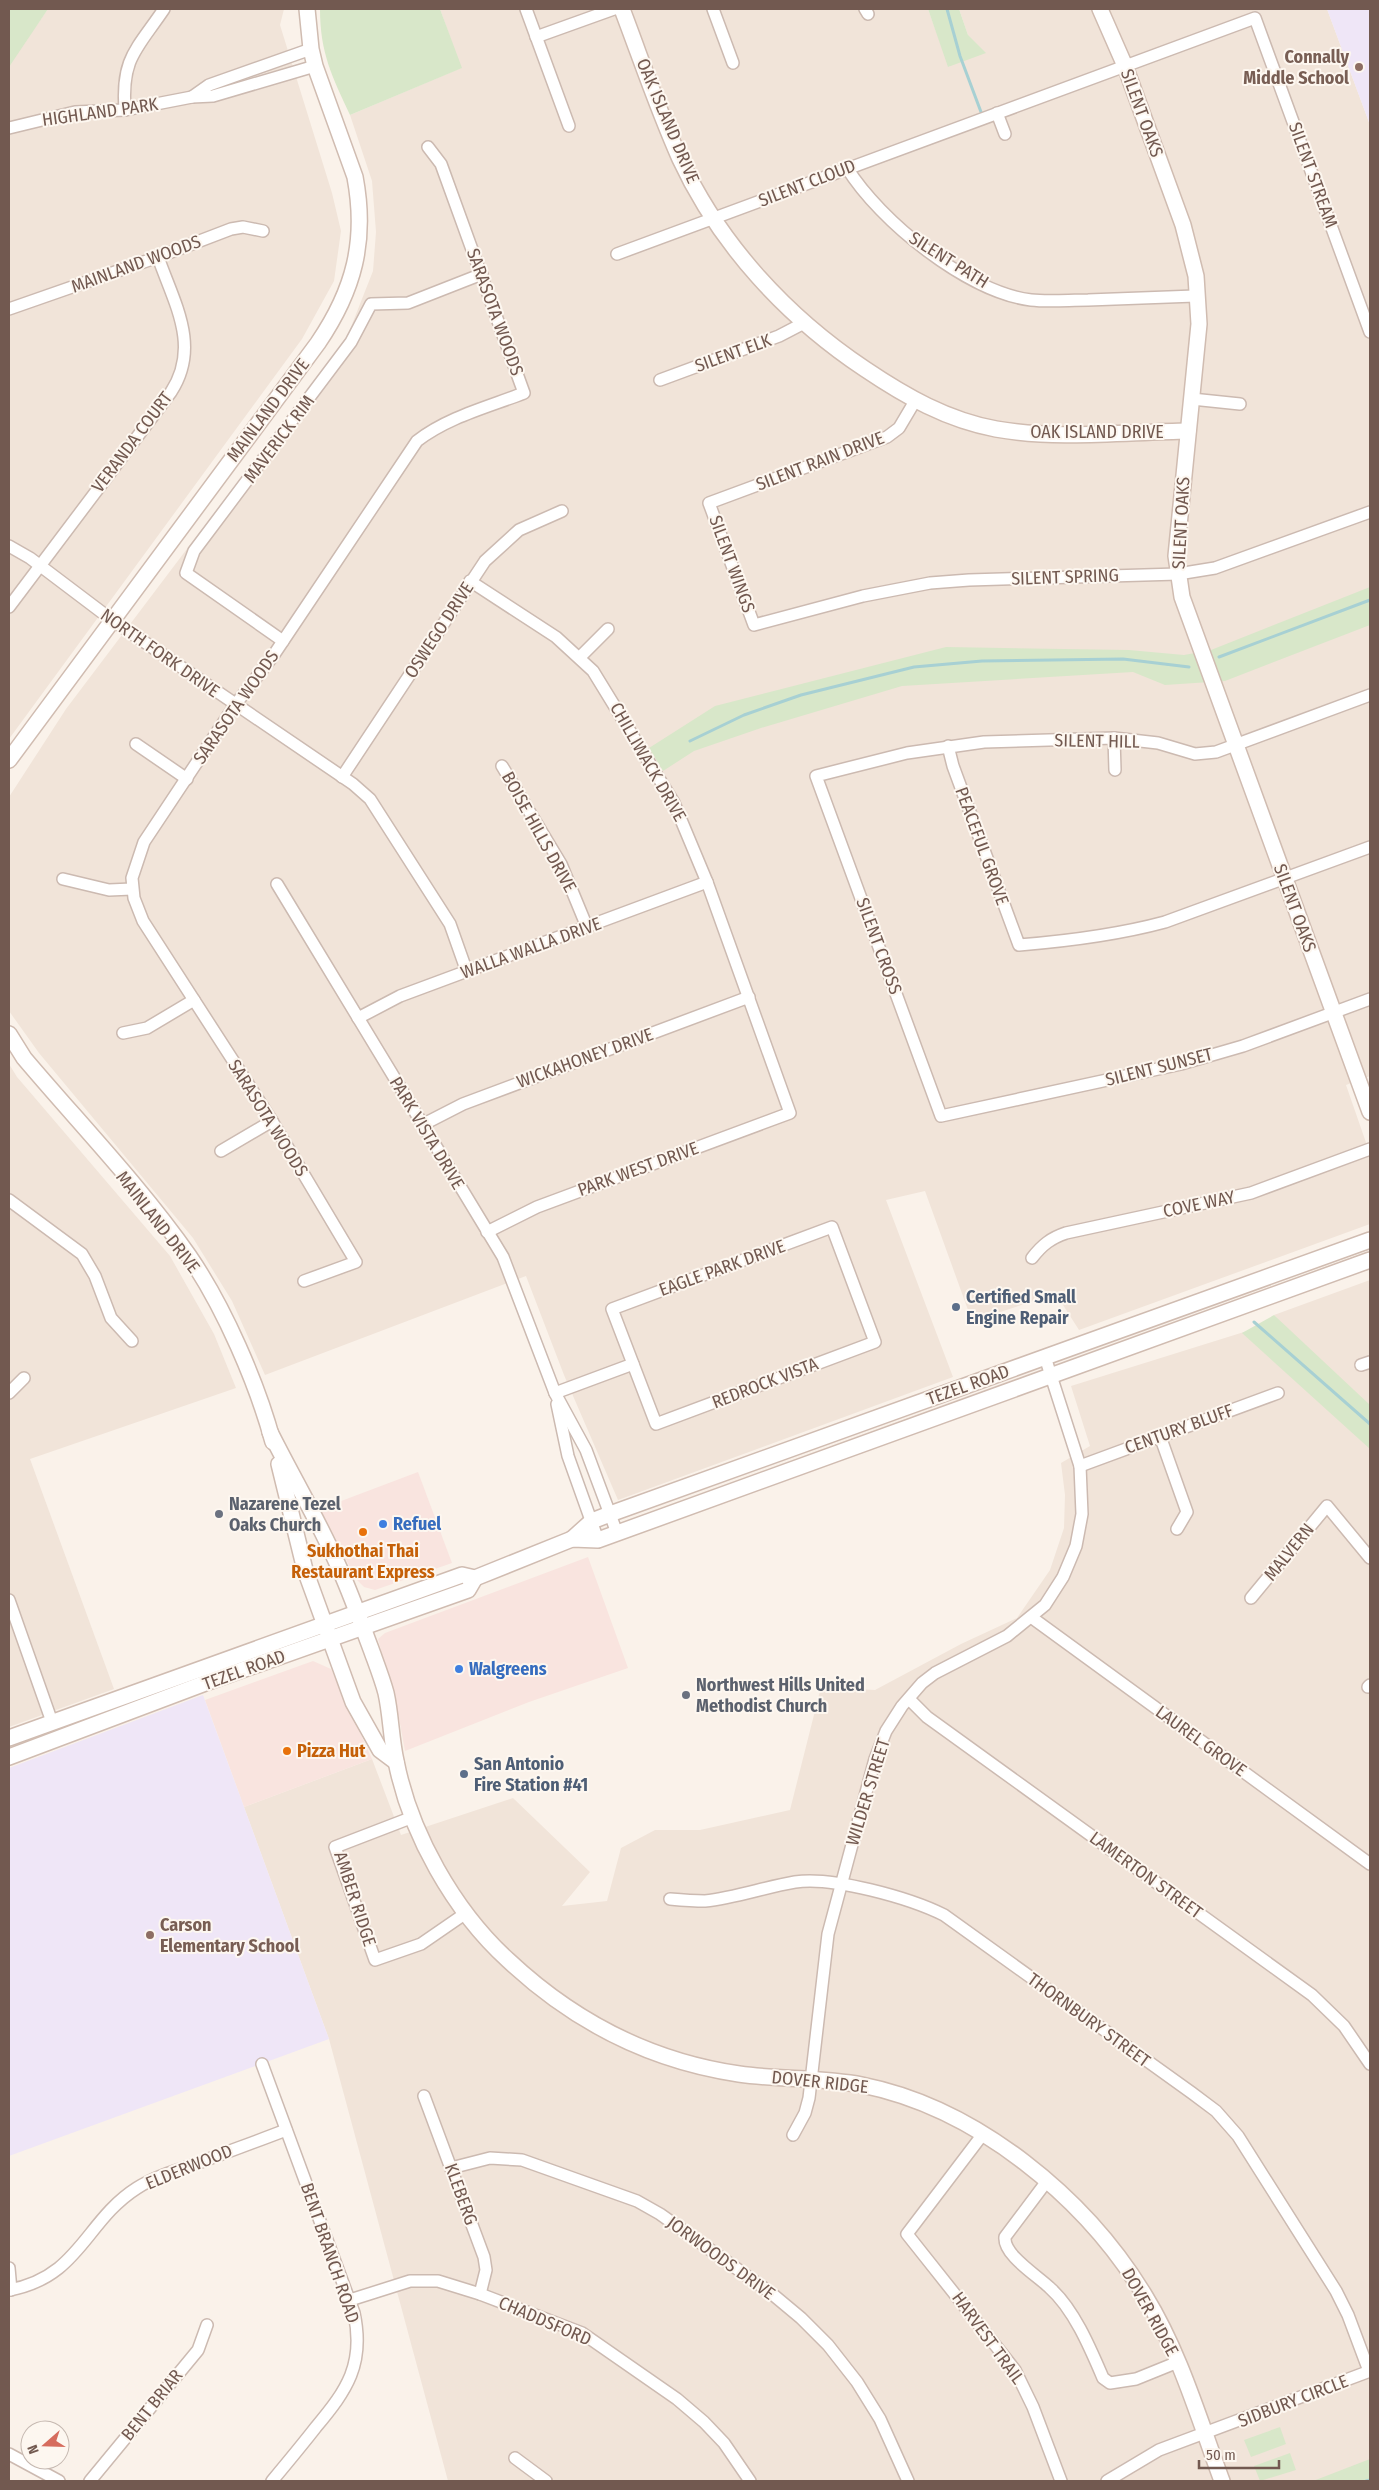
<svg xmlns="http://www.w3.org/2000/svg" width="1379" height="2490" font-family="'Fira Sans Condensed',sans-serif">
	<rect width="100%" height="100%" fill="#faf2ea"/>
	<g fill="#f1e4d9">
		<polygon points="48,9 284,9 280,25 332,193 341,231 334,281 302,339 9,739 9,38 19,50"/>
		<polygon points="440,9 928,9 949,67 968,35 959,9 1327,9 1370,125 1370,1076 1346,1085 1370,1154 1370,1224 1079,1330 1056,1294 972,1321 925,1191 886,1200 953,1377 618,1500 564,1375 526,1276 265,1375 232,1301 193,1238 39,1053 9,1011 9,797 66,709 347,337 373,271 376,232 372,181 350,115 461,68"/>
		<polygon points="9,1064 17,1077 170,1256 214,1334 236,1388 30,1459 114,1689 9,1727"/>
		<polygon points="1370,1280 1370,2481 448,2481 329,2039 244,1807 372,1759 401,1835 513,1798 590,1872 562,1906 607,1901 621,1848 655,1830 700,1830 790,1810 821,1687 875,1690 961,1644 1017,1618 1050,1570 1064,1528 1065,1495 1061,1463 1090,1446 1071,1386 1279,1321 1274,1315"/>
	</g>
	<g fill="#f9e4df">
		<polygon points="418,1472 452,1563 375,1590 364,1587 356,1579 320,1509"/>
		<polygon points="588,1557 628,1668 529,1702 405,1751 399,1718 378,1639 385,1633"/>
		<polygon points="313,1661 331,1669 372,1759 244,1807 205,1700"/>
	</g>
	<g fill="#efe6f7">
		<polygon points="1327,9 1370,9 1370,125"/>
		<polygon points="203,1695 329,2039 9,2156 9,1768"/>
	</g>
	<g fill="#d8e7c9">
		<polygon points="9,9 48,9 9,67"/>
		<path d="M320,9H440L462,68L350,115C332,76 320,53 320,9Z"/>
		<polygon points="928,9 959,9 968,35 986,53 948,67"/>
		<polygon points="1370,587 1370,625 1225,681 1165,685 1133,672 902,686 761,728 694,751 663,771 649,748 715,706 946,647 1129,650 1184,655 1211,650"/>
		<polygon points="1274,1315 1370,1405 1370,1449 1242,1333"/>
		<polygon points="1280,2427 1286,2444 1251,2457 1244,2440"/>
		<polygon points="1290,2453 1296,2470 1260,2481 1254,2466"/>
		<polygon points="1370,2459 1370,2481 1313,2481"/>
	</g>
	<g fill="none" stroke-linecap="round" stroke-linejoin="round">
		<g stroke="#a7d0d3" stroke-width="3">
			<polyline points="947,9 960,56 981,112"/>
			<polyline points="1219,657 1370,600"/>
			<polyline points="690,741 744,715 801,695 914,667 982,661 1123,659 1189,667"/>
			<polyline points="1254,1322 1370,1424"/>
			<polyline points="1366,2481 1370,2480"/>
		</g>
		<g stroke="#ccbab1" stroke-width="14">
			<g id="street">
				<polyline points="526,9 569,126"/>
				<polyline points="713,9 733,63"/>
				<polyline points="865,9 868,14"/>
				<polyline points="536,37 614,9"/>
				<polyline points="192,97 209,85 311,49"/>
				<path d="M125,110C121,58 137,49 164,9"/>
				<polyline points="997,113 1005,134"/>
				<polyline points="9,128 75,112 125,110 192,97 213,96 315,66"/>
				<path d="M847,168C880,221 967,292 1031,300C1049,302 1069,300 1088,300C1124,299 1161,297 1198,296"/>
				<polyline points="617,254 1255,18 1370,332"/>
				<polyline points="9,309 158,257 231,229 243,227 263,231"/>
				<polyline points="660,380 779,336 804,323"/>
				<polyline points="1192,399 1240,404"/>
				<polyline points="915,401 899,428 887,437 709,503 754,625 863,596 930,583 969,580 1178,574 1215,568 1370,512"/>
				<polyline points="9,546 30,558 112,620 353,784 370,799 450,924 467,972"/>
				<polyline points="470,581 556,637 593,671 674,803 707,882 790,1113 537,1207 487,1232"/>
				<path d="M9,607L171,392C201,346 174,303 158,257"/>
				<polyline points="283,641 186,573 194,551 351,342 371,304 408,303 482,274"/>
				<polyline points="580,657 608,629"/>
				<polyline points="1370,695 1216,752 1195,754 1158,743 1114,738 984,742 907,753 816,776 941,1116 1181,1064 1243,1046 1370,999"/>
				<polyline points="1114,738 1115,770"/>
				<polyline points="136,744 187,779"/>
				<path d="M948,746L953,766L1019,945C1068,941 1117,935 1165,922L1370,847"/>
				<polyline points="502,766 561,864 587,927"/>
				<polyline points="342,777 485,561 519,530 562,511"/>
				<polyline points="63,879 109,890 132,889"/>
				<polyline points="277,884 503,1257 555,1393 586,1450 617,1533"/>
				<polyline points="358,1018 400,996 707,882"/>
				<polyline points="123,1033 147,1028 194,1000"/>
				<polyline points="422,1125 463,1104 749,997"/>
				<polyline points="221,1151 272,1121"/>
				<polyline points="9,1200 82,1254 95,1276 111,1318 132,1341"/>
				<polygon points="832,1227 875,1342 656,1424 612,1309"/>
				<path d="M1032,1258C1042,1245 1051,1238 1066,1233L1251,1193L1370,1149"/>
				<path d="M304,1281L356,1262L272,1121L143,921L134,898L132,878L144,842L235,705L273,656L417,441C448,417 488,407 524,393L441,164L428,147"/>
				<polyline points="1361,1365 1370,1362"/>
				<polyline points="9,1393 24,1378"/>
				<polyline points="555,1393 633,1364"/>
				<polyline points="557,1404 568,1456 598,1540"/>
				<polyline points="1160,1436 1187,1512 1177,1529"/>
				<polyline points="1080,1466 1278,1393"/>
				<polyline points="1251,1598 1327,1506 1370,1558"/>
				<polyline points="9,1600 52,1722"/>
				<polyline points="1031,1617 1370,1864"/>
				<polyline points="1368,1687 1370,1685"/>
				<polyline points="909,1699 927,1717 1312,1995 1344,2026 1370,2064"/>
				<polyline points="413,1817 335,1847 375,1960 421,1944 466,1913"/>
				<path d="M670,1899C681,1900 693,1901 705,1901C735,1898 765,1887 795,1882C832,1876 910,1898 944,1915L1192,2093L1216,2111L1238,2136L1336,2291L1348,2315L1369,2371"/>
				<path d="M262,2064L354,2313C365,2364 347,2390 316,2427C302,2445 287,2463 272,2481"/>
				<polyline points="424,2096 484,2257 486,2270 480,2294"/>
				<polyline points="983,2134 907,2234 1015,2370 1033,2407 1061,2481"/>
				<polyline points="793,2135 805,2113 809,2098 828,1934 875,1759 886,1731 902,1706 922,1683 935,1673 1007,1636 1045,1605 1063,1577 1076,1546 1082,1514 1080,1466 1045,1357"/>
				<polyline points="451,2168 490,2158 522,2160 637,2201 660,2214 771,2293 801,2318 828,2345 857,2382 880,2419 908,2481"/>
				<path d="M1047,2181L1005,2237C1003,2255 1038,2276 1050,2288C1074,2309 1091,2350 1103,2378L1110,2383L1136,2379L1178,2362"/>
				<polyline points="9,2268 11,2290"/>
				<path d="M9,2290C80,2277 85,2221 137,2188C154,2177 174,2171 193,2165C224,2153 255,2142 286,2130"/>
				<polyline points="350,2300 410,2281 438,2281 480,2294 582,2333 677,2399 704,2422 724,2443 750,2481"/>
				<polyline points="9,2454 59,2481"/>
				<polyline points="515,2458 546,2481"/>
				<polyline points="90,2481 198,2350 207,2325"/>
				<polyline points="1107,2481 1159,2450 1370,2371"/>
			</g>
		</g>
		<g stroke="#d0bcb1" stroke-width="18">
			<g id="secondary">
				<path d="M622,9C641,59 658,110 680,159C720,245 787,317 865,369C905,396 947,420 996,429C1059,440 1124,432 1188,431"/>
				<polyline points="1100,9 1125,66 1183,225 1196,276 1199,324 1176,556 1182,597 1370,1112"/>
				<path d="M9,760L318,343C354,290 367,241 355,177L315,66L311,49L307,9"/>
				<path d="M9,1034L24,1058C79,1123 140,1186 189,1256C224,1307 257,1383 273,1442"/>
				<path d="M270,1432C292,1476 317,1518 337,1563C350,1591 360,1620 371,1649C376,1663 382,1678 386,1693C391,1715 391,1739 396,1761C410,1833 454,1911 508,1960C573,2021 650,2061 739,2074C780,2080 822,2077 862,2085C977,2108 1086,2198 1145,2296C1180,2353 1199,2419 1222,2481"/>
				<polyline points="279,1464 305,1570 353,1702 380,1750 396,1762"/>
				<polyline points="572,1539 592,1521 610,1514 1370,1240"/>
				<polyline points="9,1738 462,1575 475,1578 572,1539 598,1540 1370,1260"/>
				<polyline points="9,1757 208,1682 468,1590 475,1578"/>
			</g>
		</g>
		<use href="#street" stroke="#fff" stroke-width="11"/>
		<use href="#secondary" stroke="#fff" stroke-width="15"/>
	</g>
	<g fill="#8d6e63" stroke="#fdf7f0" stroke-width="2">
		<circle cx="1359" cy="67" r="5"/>
		<circle cx="150" cy="1935" r="5"/>
	</g>
	<g fill="#5c6f8a" stroke="#fdf7f0" stroke-width="2">
		<circle cx="956" cy="1307" r="5"/>
		<circle cx="464" cy="1774" r="5"/>
	</g>
	<g fill="#6b7280" stroke="#fdf7f0" stroke-width="2">
		<circle cx="219" cy="1514" r="5"/>
		<circle cx="686" cy="1695" r="5"/>
	</g>
	<g fill="#3f7fe0" stroke="#fdf7f0" stroke-width="2">
		<circle cx="383" cy="1524" r="5"/>
		<circle cx="459" cy="1669" r="5"/>
	</g>
	<g fill="#e8710a" stroke="#fdf7f0" stroke-width="2">
		<circle cx="363" cy="1532" r="5"/>
		<circle cx="287" cy="1751" r="5"/>
	</g>
	<g text-anchor="middle" stroke-width="4" stroke-linejoin="round" paint-order="stroke">
		<g font-size="18" font-weight="bold" fill="#785e54" stroke="#fdf7f0" text-anchor="end">
			<text x="1349" y="63">Connally<tspan x="1349" dy="21">Middle School</tspan></text>
			<text x="160" y="1931" text-anchor="start">Carson<tspan x="160" dy="21">Elementary School</tspan></text>
		</g>
		<g font-size="18" fill="#725950" stroke="#fdf7f0">
			<text transform="translate(100 112) rotate(-8)" y="6">HIGHLAND PARK</text>
			<text transform="translate(1142 113) rotate(70)" y="6">SILENT OAKS</text>
			<text transform="translate(668 121) rotate(67)" y="6">OAK ISLAND DRIVE</text>
			<text transform="translate(1313 175) rotate(70)" y="6">SILENT STREAM</text>
			<text transform="translate(807 183) rotate(-21)" y="6">SILENT CLOUD</text>
			<text transform="translate(949 260) rotate(32)" y="6">SILENT PATH</text>
			<text transform="translate(136 264) rotate(-20)" y="6">MAINLAND WOODS</text>
			<text transform="translate(495 312) rotate(70)" y="6">SARASOTA WOODS</text>
			<text transform="translate(733 353) rotate(-20)" y="6">SILENT ELK</text>
			<text transform="translate(268 410) rotate(-53)" y="6">MAINLAND DRIVE</text>
			<text x="1097" y="438">OAK ISLAND DRIVE</text>
			<text transform="translate(279 439) rotate(-53)" y="6">MAVERICK RIM</text>
			<text transform="translate(132 442) rotate(-53)" y="6">VERANDA COURT</text>
			<text transform="translate(820 461) rotate(-21)" y="6">SILENT RAIN DRIVE</text>
			<text transform="translate(1181 523) rotate(-87)" y="6">SILENT OAKS</text>
			<text transform="translate(732 564) rotate(70)" y="6">SILENT WINGS</text>
			<text transform="translate(1065 577) rotate(-2)" y="6">SILENT SPRING</text>
			<text transform="translate(439 630) rotate(-57)" y="6">OSWEGO DRIVE</text>
			<text transform="translate(160 653) rotate(35)" y="6">NORTH FORK DRIVE</text>
			<text transform="translate(236 707) rotate(-55)" y="6">SARASOTA WOODS</text>
			<text transform="translate(1097 741) rotate(1)" y="6">SILENT HILL</text>
			<text transform="translate(648 762) rotate(60)" y="6">CHILLIWACK DRIVE</text>
			<text transform="translate(539 832) rotate(61)" y="6">BOISE HILLS DRIVE</text>
			<text transform="translate(982 846) rotate(70)" y="6">PEACEFUL GROVE</text>
			<text transform="translate(1295 908) rotate(70)" y="6">SILENT OAKS</text>
			<text transform="translate(879 946) rotate(70)" y="6">SILENT CROSS</text>
			<text transform="translate(531 948) rotate(-20)" y="6">WALLA WALLA DRIVE</text>
			<text transform="translate(585 1058) rotate(-20)" y="6">WICKAHONEY DRIVE</text>
			<text transform="translate(1159 1067) rotate(-14)" y="6">SILENT SUNSET</text>
			<text transform="translate(268 1118) rotate(58)" y="6">SARASOTA WOODS</text>
			<text transform="translate(427 1133) rotate(59)" y="6">PARK VISTA DRIVE</text>
			<text transform="translate(638 1169) rotate(-20)" y="6">PARK WEST DRIVE</text>
			<text transform="translate(1199 1204) rotate(-12)" y="6">COVE WAY</text>
			<text transform="translate(158 1222) rotate(52)" y="6">MAINLAND DRIVE</text>
			<text transform="translate(722 1268) rotate(-20)" y="6">EAGLE PARK DRIVE</text>
			<text transform="translate(765 1383) rotate(-21)" y="6">REDROCK VISTA</text>
			<text transform="translate(968 1385) rotate(-20)" y="6">TEZEL ROAD</text>
			<text transform="translate(1179 1429) rotate(-20)" y="6">CENTURY BLUFF</text>
			<text transform="translate(1289 1552) rotate(-51)" y="6">MALVERN</text>
			<text transform="translate(244 1670) rotate(-20)" y="6">TEZEL ROAD</text>
			<text transform="translate(1201 1741) rotate(36)" y="6">LAUREL GROVE</text>
			<text transform="translate(868 1792) rotate(-73)" y="6">WILDER STREET</text>
			<text transform="translate(1146 1875) rotate(36)" y="6">LAMERTON STREET</text>
			<text transform="translate(355 1899) rotate(72)" y="6">AMBER RIDGE</text>
			<text transform="translate(1089 2020) rotate(36)" y="6">THORNBURY STREET</text>
			<text transform="translate(820 2082) rotate(6)" y="6">DOVER RIDGE</text>
			<text transform="translate(189 2167) rotate(-22)" y="6">ELDERWOOD</text>
			<text transform="translate(461 2194) rotate(70)" y="6">KLEBERG</text>
			<text transform="translate(330 2253) rotate(71)" y="6">BENT BRANCH ROAD</text>
			<text transform="translate(721 2258) rotate(36)" y="6">JORWOODS DRIVE</text>
			<text transform="translate(1150 2312) rotate(61)" y="6">DOVER RIDGE</text>
			<text transform="translate(545 2321) rotate(23)" y="6">CHADDSFORD</text>
			<text transform="translate(988 2338) rotate(54)" y="6">HARVEST TRAIL</text>
			<text transform="translate(1293 2401) rotate(-21)" y="6">SIDBURY CIRCLE</text>
			<text transform="translate(152 2405) rotate(-51)" y="6">BENT BRIAR</text>
		</g>
		<g font-size="18" font-weight="bold" fill="#4e5e75" stroke="#fdf7f0" text-anchor="start">
			<text x="966" y="1303">Certified Small<tspan x="966" dy="21">Engine Repair</tspan></text>
			<text x="474" y="1770">San Antonio<tspan x="474" dy="21">Fire Station #41</tspan></text>
		</g>
		<g font-size="18" font-weight="bold" fill="#5b616d" stroke="#fdf7f0" text-anchor="start">
			<text x="229" y="1510">Nazarene Tezel<tspan x="229" dy="21">Oaks Church</tspan></text>
			<text x="696" y="1691">Northwest Hills United<tspan x="696" dy="21">Methodist Church</tspan></text>
		</g>
		<g font-size="18" font-weight="bold" fill="#366cbe" stroke="#fdf7f0" text-anchor="start">
			<text x="393" y="1530">Refuel</text>
			<text x="469" y="1675">Walgreens</text>
		</g>
		<g font-size="18" font-weight="bold" fill="#c56008" stroke="#fdf7f0">
			<text x="363" y="1557">Sukhothai Thai<tspan x="363" dy="21">Restaurant Express</tspan></text>
			<text x="297" y="1757" text-anchor="start">Pizza Hut</text>
		</g>
	</g>
	<rect width="1379" height="2490" fill="none" stroke="#725950" stroke-width="20"/>
	<g transform="translate(45 2445) rotate(250)"><circle r="24" fill="#fdf7f0" stroke="#c5b8b0"/>
	<path d="M0-4L9 19L0 12L-9 19Z" fill="#d66c5d"/>
	<text y="-8" font-size="14" font-weight="bold" text-anchor="middle" fill="#725950">N</text>
	</g>
	<path d="M1199 2460v8h80v-8" fill="none" stroke="#725950" stroke-width="2.5"/>
	<text x="1206" y="2460" font-size="15" fill="#725950" stroke="#fdf7f0" stroke-width="4" paint-order="stroke">50 m</text>
</svg>
